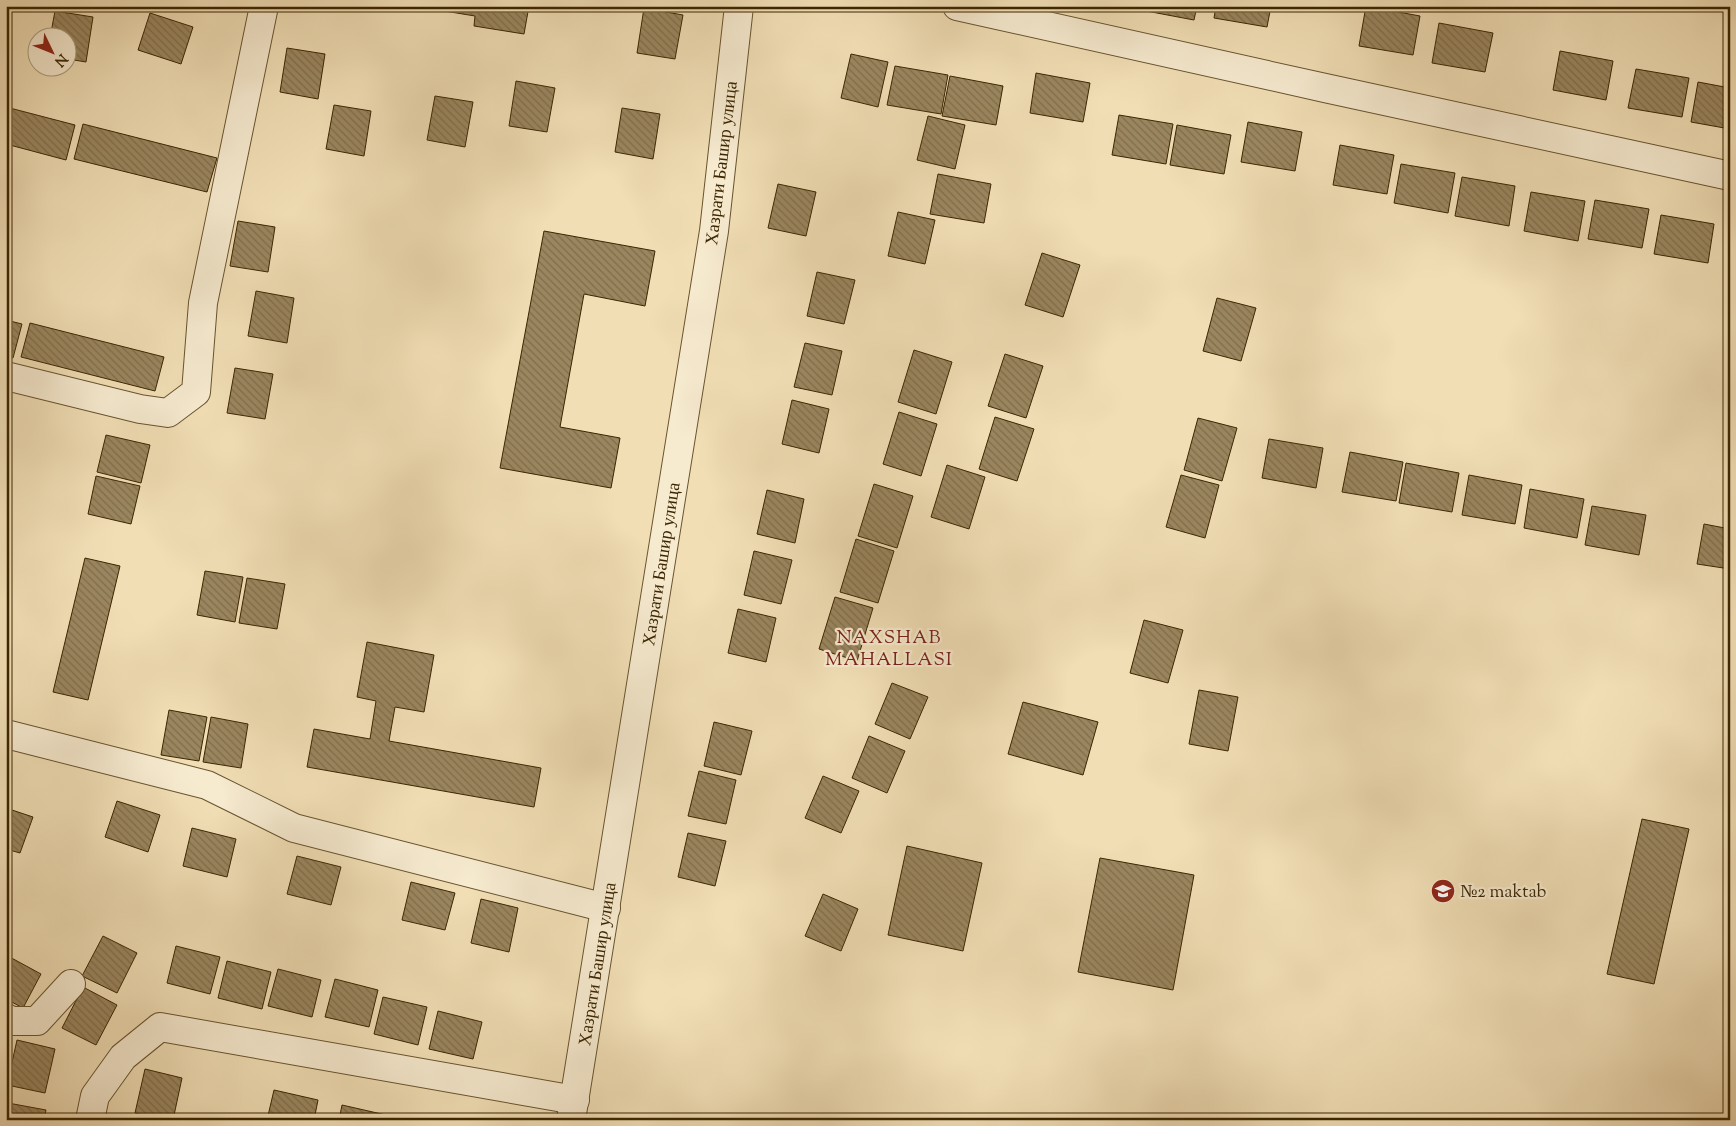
<svg xmlns="http://www.w3.org/2000/svg" width="1736" height="1126" font-family="'Sorts Mill Goudy',serif">
	<defs>
		<pattern id="building-back-hatch" width="6" height="6" patternUnits="userSpaceOnUse" patternTransform="scale(1.25)"><rect width="6" height="6" fill="#9a865f"/><path d="M-1 5l2 2M0 0l6 6M5-1l2 2" fill="none" stroke="#7f6d4c"/></pattern>
	</defs>
	<rect width="100%" height="100%" fill="#f1deb5"/>
	<filter id="stains"><feTurbulence type="fractalNoise" baseFrequency=".004" numOctaves="4"/><feColorMatrix values="0 0 0 0 .2 0 0 0 0 .09 0 0 0 0 .02 0 0 0 .5 -.17"/></filter>
	<radialGradient id="worn" r=".72"><stop offset=".6" stop-color="#630" stop-opacity="0"/><stop offset="1" stop-color="#630" stop-opacity=".3"/></radialGradient>
	<g fill="url(#building-back-hatch)" stroke="#3c2602">
		<polygon points="414,6 529,6 524,34 474,26 475,16"/>
		<polygon points="1141,6 1197,6 1194,20 1141,10"/>
		<polygon points="1216,6 1271,6 1267,27 1214,18"/>
		<polygon points="1366,6 1420,16 1413,55 1359,46"/>
		<polygon points="644,8 683,15 675,59 637,53"/>
		<polygon points="55,11 93,17 86,62 68,59 68,38 50,38"/>
		<polygon points="150,13 193,27 181,64 138,50"/>
		<polygon points="1439,23 1493,33 1485,72 1432,63"/>
		<polygon points="287,48 325,54 318,99 280,92"/>
		<polygon points="1560,51 1613,61 1606,100 1553,90"/>
		<polygon points="851,54 888,62 878,107 841,98"/>
		<polygon points="895,66 948,75 941,114 887,105"/>
		<polygon points="1636,69 1689,78 1682,117 1628,108"/>
		<polygon points="1036,73 1090,83 1083,122 1030,113"/>
		<polygon points="950,76 1003,86 996,125 942,116"/>
		<polygon points="516,81 555,88 547,132 509,126"/>
		<polygon points="1698,82 1730,88 1730,129 1691,122"/>
		<polygon points="435,96 473,102 465,147 427,140"/>
		<polygon points="334,105 371,111 364,156 326,149"/>
		<polygon points="6,107 75,125 66,160 6,144"/>
		<polygon points="622,108 660,114 653,159 615,152"/>
		<polygon points="1119,115 1173,124 1166,164 1112,155"/>
		<polygon points="928,116 965,125 955,169 917,160"/>
		<polygon points="1248,122 1302,132 1295,171 1241,162"/>
		<polygon points="83,124 217,158 207,192 74,159"/>
		<polygon points="1177,125 1231,135 1224,174 1170,165"/>
		<polygon points="1340,145 1394,155 1387,194 1333,185"/>
		<polygon points="1401,164 1455,173 1448,213 1394,203"/>
		<polygon points="938,174 991,184 984,223 930,214"/>
		<polygon points="1462,177 1515,186 1509,226 1455,216"/>
		<polygon points="778,184 816,192 806,236 768,228"/>
		<polygon points="1531,192 1585,201 1578,241 1524,231"/>
		<polygon points="1595,200 1649,209 1642,248 1588,239"/>
		<polygon points="898,212 935,220 925,264 888,256"/>
		<polygon points="1661,215 1714,224 1708,263 1654,254"/>
		<polygon points="238,221 275,227 268,272 230,266"/>
		<polygon points="544,231 655,251 645,306 584,294 560,427 620,438 611,488 500,468"/>
		<polygon points="1042,253 1080,265 1063,317 1025,305"/>
		<polygon points="817,272 855,280 844,324 807,316"/>
		<polygon points="256,291 294,298 287,343 248,336"/>
		<polygon points="1217,298 1256,308 1241,361 1203,351"/>
		<polygon points="6,320 22,324 13,358 6,356"/>
		<polygon points="30,323 164,357 155,391 21,357"/>
		<polygon points="805,343 842,351 832,395 794,387"/>
		<polygon points="914,350 952,362 936,414 898,402"/>
		<polygon points="1005,354 1043,366 1026,418 988,406"/>
		<polygon points="235,368 273,374 265,419 227,413"/>
		<polygon points="792,400 829,409 819,453 782,444"/>
		<polygon points="899,412 937,424 921,476 883,464"/>
		<polygon points="995,417 1034,429 1017,481 979,469"/>
		<polygon points="1198,418 1237,428 1222,481 1184,470"/>
		<polygon points="106,435 150,445 141,483 97,472"/>
		<polygon points="1269,439 1323,448 1316,488 1262,478"/>
		<polygon points="1350,452 1403,462 1396,501 1342,492"/>
		<polygon points="1406,463 1459,473 1452,512 1399,503"/>
		<polygon points="947,465 985,477 969,529 931,517"/>
		<polygon points="1181,475 1219,485 1205,538 1166,527"/>
		<polygon points="1469,475 1522,485 1515,524 1462,515"/>
		<polygon points="96,476 140,486 131,524 88,514"/>
		<polygon points="874,484 913,496 897,548 858,536"/>
		<polygon points="1530,489 1584,499 1577,538 1524,528"/>
		<polygon points="767,490 804,499 795,543 757,534"/>
		<polygon points="1592,506 1646,515 1639,555 1585,545"/>
		<polygon points="1704,524 1730,529 1730,569 1697,564"/>
		<polygon points="856,539 894,551 878,603 840,592"/>
		<polygon points="754,551 792,560 781,604 744,595"/>
		<polygon points="85,558 120,566 88,700 53,692"/>
		<polygon points="205,571 243,577 235,622 197,615"/>
		<polygon points="247,578 285,584 277,629 239,623"/>
		<polygon points="835,597 873,608 857,661 819,649"/>
		<polygon points="738,609 776,618 766,662 728,653"/>
		<polygon points="1144,620 1183,630 1168,683 1130,673"/>
		<polygon points="367,642 434,655 424,712 395,707 389,741 541,768 534,807 307,767 314,729 370,739 376,701 357,697"/>
		<polygon points="892,683 928,697 910,739 875,724"/>
		<polygon points="1199,690 1238,697 1228,751 1189,744"/>
		<polygon points="1023,702 1098,722 1083,775 1008,754"/>
		<polygon points="169,710 207,717 199,761 161,755"/>
		<polygon points="211,717 248,724 241,768 203,762"/>
		<polygon points="714,722 752,731 741,775 704,766"/>
		<polygon points="869,736 905,751 887,793 852,778"/>
		<polygon points="699,771 736,780 726,824 688,816"/>
		<polygon points="823,776 859,791 841,833 805,818"/>
		<polygon points="117,801 160,815 148,852 105,837"/>
		<polygon points="6,808 33,817 20,853 6,849"/>
		<polygon points="1642,819 1689,829 1654,984 1607,974"/>
		<polygon points="192,828 236,839 227,877 183,866"/>
		<polygon points="688,833 726,841 715,886 678,877"/>
		<polygon points="907,846 982,863 963,951 888,935"/>
		<polygon points="297,856 341,867 331,905 287,894"/>
		<polygon points="1100,858 1194,875 1173,990 1078,972"/>
		<polygon points="411,882 455,893 445,930 402,920"/>
		<polygon points="823,894 858,909 841,951 805,936"/>
		<polygon points="481,899 518,908 509,952 471,943"/>
		<polygon points="103,936 137,953 117,993 82,976"/>
		<polygon points="176,946 220,957 210,994 167,983"/>
		<polygon points="6,955 41,974 23,1008 6,999"/>
		<polygon points="227,961 271,972 262,1009 218,998"/>
		<polygon points="278,969 321,980 312,1017 268,1006"/>
		<polygon points="335,979 378,990 369,1027 325,1017"/>
		<polygon points="83,987 117,1005 96,1045 62,1028"/>
		<polygon points="383,997 427,1007 418,1045 374,1034"/>
		<polygon points="438,1011 482,1022 473,1059 429,1049"/>
		<polygon points="17,1040 55,1049 45,1093 7,1085"/>
		<polygon points="145,1069 182,1078 173,1120 163,1120 135,1113"/>
		<polygon points="274,1090 318,1100 314,1120 267,1120"/>
		<polygon points="8,1103 46,1110 44,1120 6,1120"/>
		<polygon points="342,1105 386,1115 385,1120 339,1120"/>
	</g>
	<g fill="none" stroke-linecap="round" stroke-linejoin="round">
		<g stroke="#69542f" stroke-width="30">
			<g id="minor">
				<polyline points="957,6 1325,88 1730,176"/>
				<polyline points="6,376 140,409 168,413 196,392 203,303 264,6"/>
				<polyline points="6,734 207,785 294,828 606,908"/>
				<polyline points="6,1018 12,1021 37,1021 71,984"/>
				<polyline points="90,1120 95,1096 123,1057 160,1027 575,1100"/>
				<polyline points="571,1120 714,231 739,6"/>
			</g>
		</g>
		<use href="#minor" stroke="#f6eacf" stroke-width="28"/>
	</g>
	<defs>
		<g id="school-disc" transform="scale(1.25)"><circle r="9.5" fill="#8f2418" stroke="#f6eacf"/><path d="M0-5L7-2L0 1L-7-2ZM-4 1L0 2.5L4 1V4Q0 6-4 4Z" fill="#fff"/></g>
	</defs>
	<g fill-rule="evenodd">
		<use href="#school-disc" x="1443" y="891"/>
	</g>
	<g text-anchor="middle" stroke-width="4.5" stroke-linejoin="round" paint-order="stroke">
		<g font-size="18" fill="#3c2602" stroke="#f6eacf">
			<text transform="translate(721 163) rotate(-83)" y="6">Хазрати Башир улица</text>
			<text transform="translate(661 564) rotate(-81)" y="6">Хазрати Башир улица</text>
			<text transform="translate(597 964) rotate(-81)" y="6">Хазрати Башир улица</text>
		</g>
		<g font-size="18" fill="#3c2602" stroke="#f6eacf" text-anchor="start">
			<text x="1460" y="897">№2 maktab</text>
		</g>
		<g font-size="19" letter-spacing="1" fill="#7a1f14" stroke="#f6eacf">
			<text x="889" y="643">NAXSHAB<tspan x="889" dy="22">MAHALLASI</tspan></text>
		</g>
	</g>
	<rect width="1736" height="1126" fill="none" stroke="#f1deb5" stroke-width="25"/>
	<rect x="8" y="8" width="1721" height="1111" fill="none" stroke="#3c2602" stroke-width="2.5"/>
	<rect x="12" y="12" width="1711" height="1101" fill="none" stroke="#3c2602"/>
	<g transform="translate(52 52) rotate(133)"><circle r="24" fill="#f6eacf" stroke="#ac9c7d"/>
	<path d="M0-4L9 19L0 12L-9 19Z" fill="#8f2418"/>
	<text y="-8" font-size="14" font-weight="bold" text-anchor="middle" fill="#3c2602">N</text>
	</g>
	<rect width="100%" height="100%" filter="url(#stains)"/>
	<rect width="100%" height="100%" fill="url(#worn)"/>
</svg>
